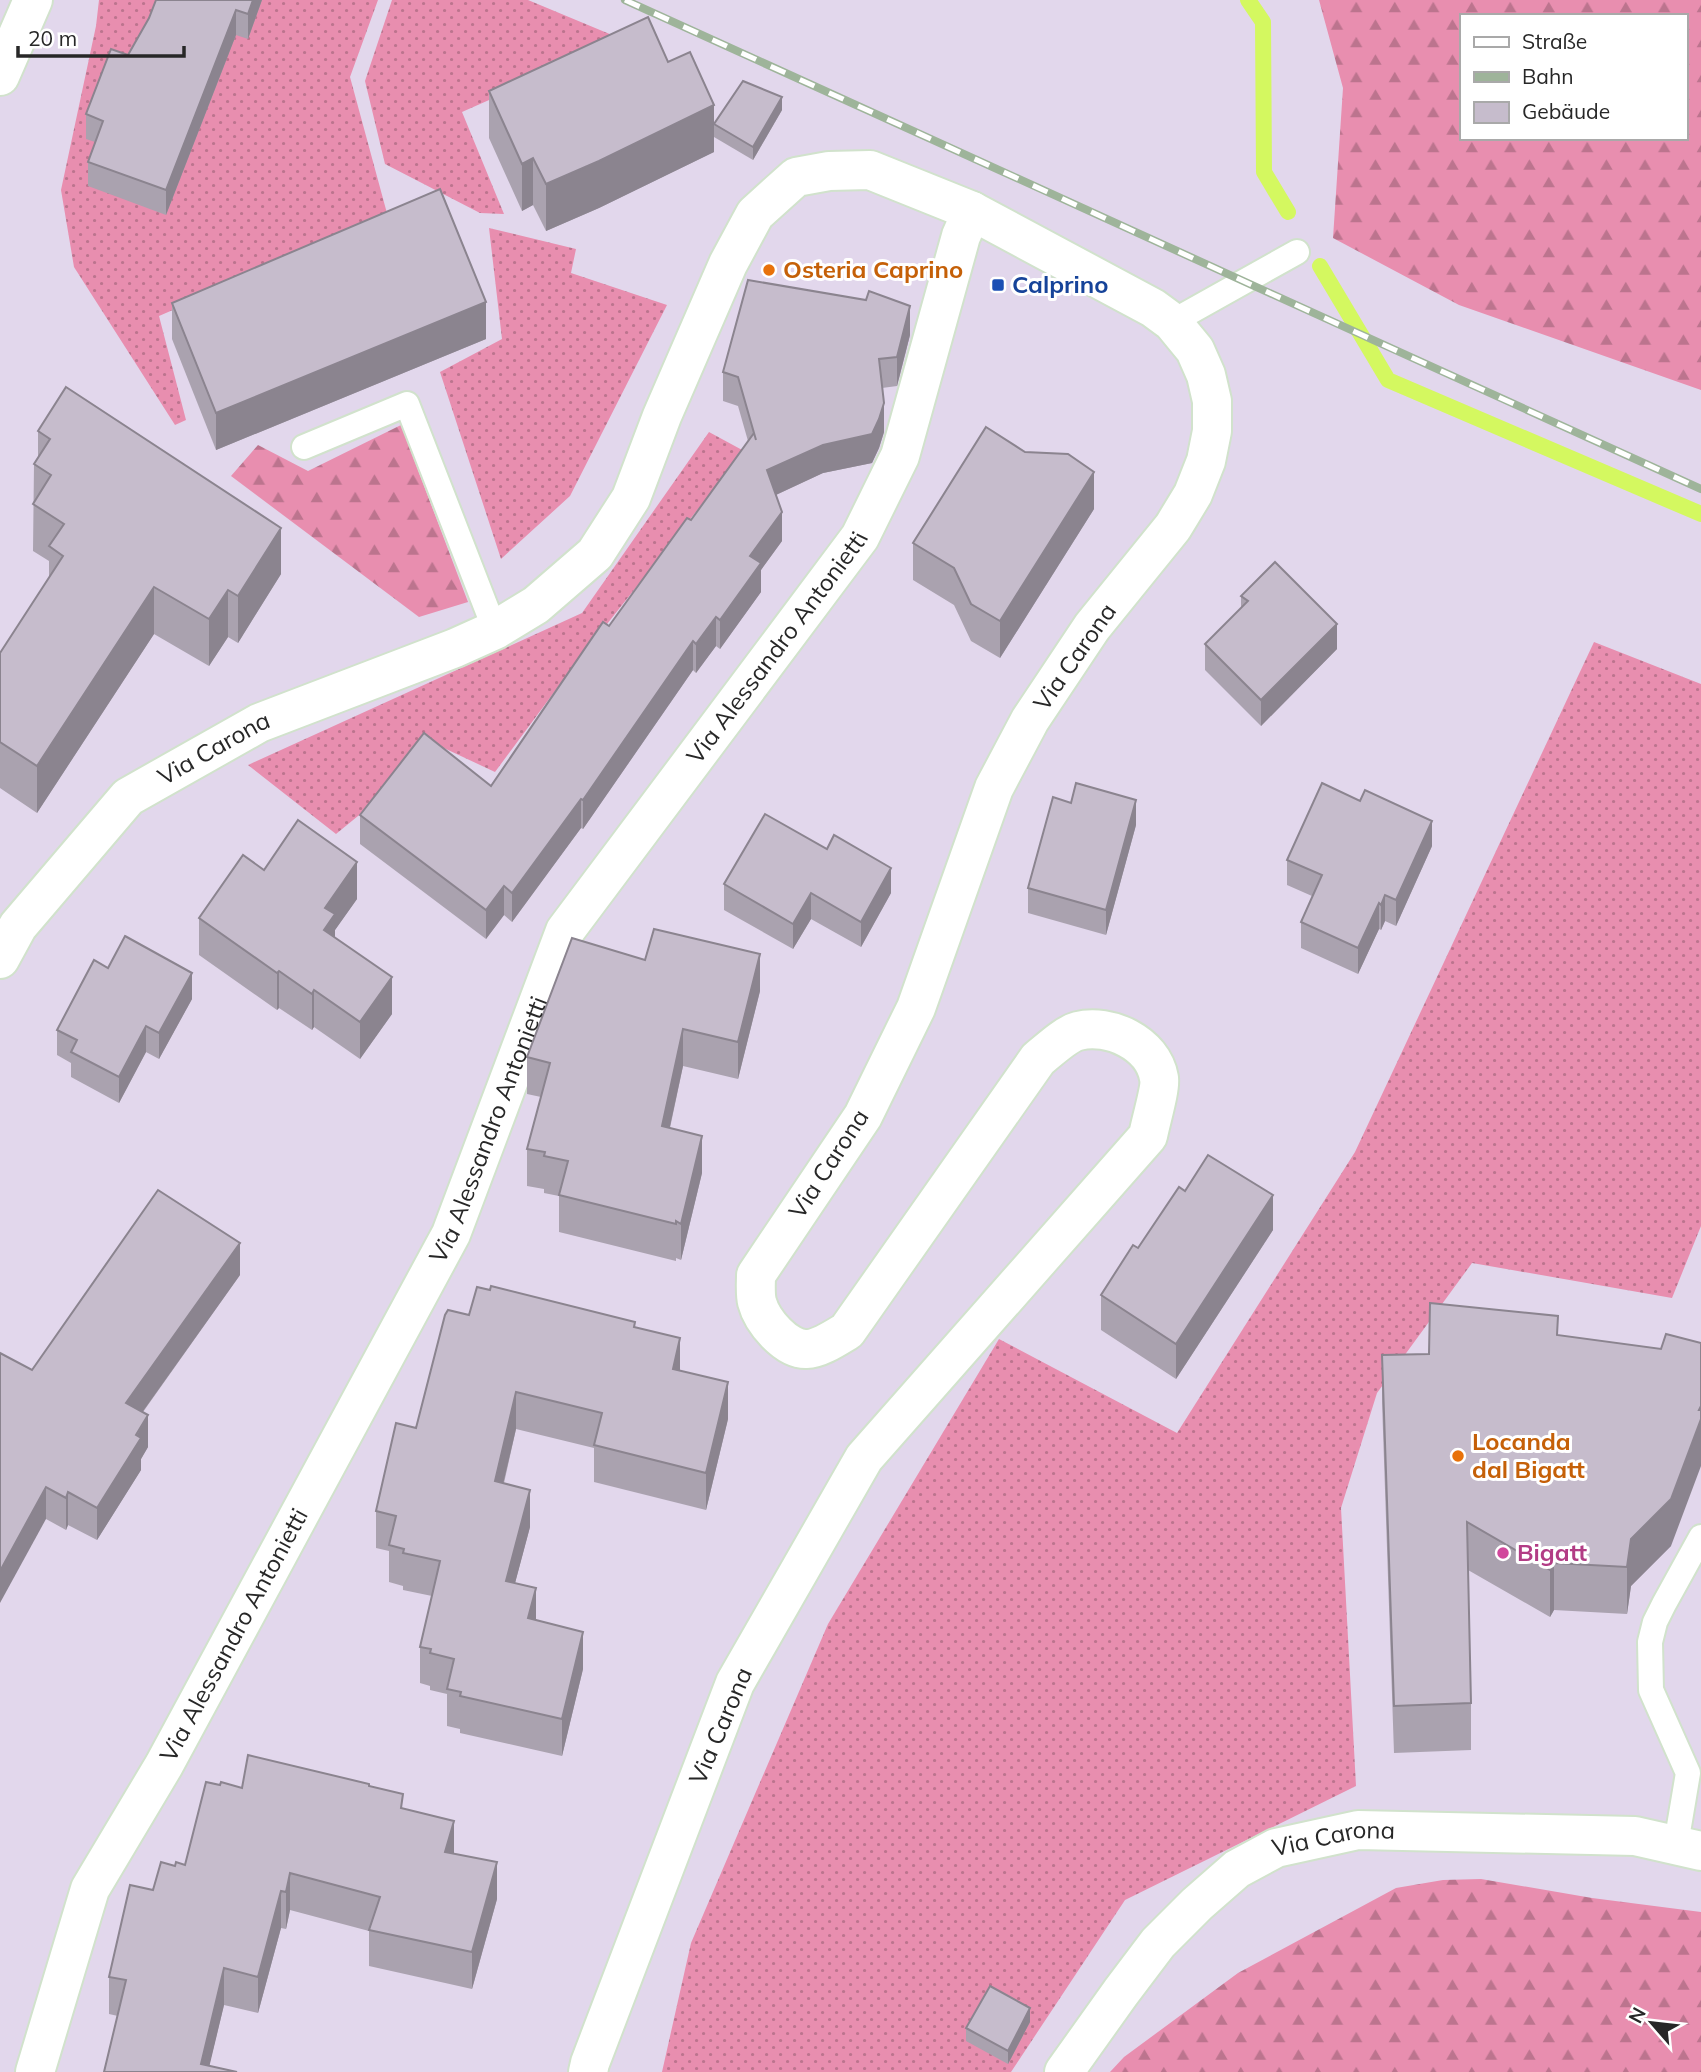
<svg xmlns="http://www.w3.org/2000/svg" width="1701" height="2072" font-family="Mulish,sans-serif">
	<defs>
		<pattern id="grass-dots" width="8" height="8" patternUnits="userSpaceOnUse" patternTransform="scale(1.75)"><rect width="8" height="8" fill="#e88eaf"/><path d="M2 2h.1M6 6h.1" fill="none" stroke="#bc748e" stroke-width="1.8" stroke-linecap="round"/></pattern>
		<pattern id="forest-firs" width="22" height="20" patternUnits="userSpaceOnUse" patternTransform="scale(1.75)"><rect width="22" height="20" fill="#e88eaf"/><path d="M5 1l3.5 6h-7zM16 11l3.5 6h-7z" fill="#bc748e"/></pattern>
	</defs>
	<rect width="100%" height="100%" fill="#e2d7ec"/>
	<g fill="url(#grass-dots)">
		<polygon points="99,0 378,0 350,77 388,217 159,316 186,420 175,425 74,267 61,190 96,26"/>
		<polygon points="392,0 528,0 624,40 462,112 504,214 480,213 385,164 365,81"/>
		<polygon points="489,228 576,249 571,273 667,305 570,496 501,559 440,372 502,339"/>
		<polygon points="709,432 744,451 569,672 495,772 431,742 424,762 336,834 248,765 582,613"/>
		<polygon points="1594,642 1701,684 1701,1226 1672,1298 1472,1263 1377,1393 1341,1508 1356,1786 1125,1900 1011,2072 662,2072 691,1943 828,1624 999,1339 1177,1433 1355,1152"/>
	</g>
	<g fill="url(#forest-firs)" fill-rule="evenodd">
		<path d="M1319,0H1701V390L1459,305L1333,238L1343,88ZM1461,16H1685V138H1461Z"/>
		<polygon points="401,425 468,602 419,617 231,476 258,445 308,471"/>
		<polygon points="1481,1879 1592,1898 1701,1912 1701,2072 1110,2072 1124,2057 1238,1973 1396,1888 1443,1880"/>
	</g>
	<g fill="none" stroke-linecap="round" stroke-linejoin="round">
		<g stroke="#d4f860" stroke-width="16">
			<polyline points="1248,0 1263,22 1264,172 1288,212"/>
			<polyline points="1320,266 1388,380 1701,514"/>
		</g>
		<g stroke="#d1e2cc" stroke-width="28">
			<g id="lane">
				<polyline points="1172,322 1297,252"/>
				<polyline points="304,447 407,404 495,630"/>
				<polyline points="1676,1844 1688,1773 1651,1690 1650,1642 1655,1622 1664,1604 1701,1537"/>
			</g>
		</g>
		<g stroke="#d1e2cc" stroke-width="42">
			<g id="street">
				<path id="s1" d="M35,2072L90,1889L164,1765L451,1234L565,931L860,537L900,456L961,236L972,211"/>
			</g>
		</g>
		<g stroke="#d1e2cc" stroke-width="42">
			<g id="secondary">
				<polyline points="0,76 33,0"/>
				<path id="s2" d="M0,959L18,926L128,797L259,723L455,648L495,630L536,605L595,554L631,498L662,416L728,264L755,214L796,177L829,171L870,170L972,211L1153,308L1172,322L1195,350L1206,375L1212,401V431L1206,461L1193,494L1173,527L1092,627L1030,720L994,788L916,1008L863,1116L756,1275C756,1283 755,1294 757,1302C762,1321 786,1350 807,1349C819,1349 837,1337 847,1331L1038,1059C1048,1051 1066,1034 1078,1031C1109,1023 1153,1043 1159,1078C1161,1088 1150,1124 1148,1136L864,1458L735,1683L590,2063L588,2072"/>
				<path id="s3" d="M1064,2072L1121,1992L1158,1943L1197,1904L1237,1869L1276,1848L1358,1830L1635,1836L1701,1851"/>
			</g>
		</g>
		<use href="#lane" stroke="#fff" stroke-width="24"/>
		<use href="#street" stroke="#fff" stroke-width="38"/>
		<use href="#secondary" stroke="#fff" stroke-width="38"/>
		<g stroke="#9eb49a" stroke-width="8">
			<polyline id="rail" points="625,0 1701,489"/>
		</g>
		<use href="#rail" stroke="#fff" stroke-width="5" stroke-dasharray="16" stroke-linecap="butt"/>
	</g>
	<g fill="#aaa2af">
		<polygon points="262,0 248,39 236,35 166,215 88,186 88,162 95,142 86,139 86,114 128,55"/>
		<polygon points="668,62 714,152 599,208 546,231 533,205 522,211 489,138 489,91"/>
		<polygon points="782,110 753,160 714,137 714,124"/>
		<polygon points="172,303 486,339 216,450 172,339"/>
		<polygon points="910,335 897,386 882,388 884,432 879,448 872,463 823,473 776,495 782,541 761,570 761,592 720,649 716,646 696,673 693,670 583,829 581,828 512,922 504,915 486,939 360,844 360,815 491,786 609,626 691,520 748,441 738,406 723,401 723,372"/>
		<polygon points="38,431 281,574 238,643 228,637 209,666 154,634 37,813 0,788 0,653 49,579 49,561 33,551 34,464 38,458"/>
		<polygon points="1094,509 1000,658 971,641 954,605 913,580 913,543"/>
		<polygon points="1241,596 1337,649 1261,726 1205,670 1205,644 1241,608"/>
		<polygon points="1136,825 1106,935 1028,913 1028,888"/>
		<polygon points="1432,846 1396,926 1385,921 1381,930 1379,929 1358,974 1301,948 1301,922 1312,896 1287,885 1287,860"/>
		<polygon points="827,849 891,893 861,947 811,919 793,949 724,910 724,884"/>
		<polygon points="264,870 357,899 335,930 335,938 392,1014 360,1059 314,1027 312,1030 279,1008 277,1010 199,955 199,918"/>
		<polygon points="645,960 760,991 738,1079 683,1066 670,1128 702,1173 681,1260 676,1258 676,1261 559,1232 559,1196 544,1193 544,1189 527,1186 527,1149 541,1097 527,1094 527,1057"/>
		<polygon points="108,968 192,999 159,1059 146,1052 119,1103 71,1077 71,1063 57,1055 57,1030"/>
		<polygon points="1185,1191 1273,1230 1176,1379 1101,1330 1101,1295"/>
		<polygon points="240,1275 143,1412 148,1447 141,1459 141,1470 97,1540 68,1525 66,1530 46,1519 32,1370"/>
		<polygon points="469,1315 635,1327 680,1370 728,1419 706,1510 594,1482 594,1448 516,1429 504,1483 530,1527 515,1583 536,1619 583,1669 562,1756 460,1733 460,1729 447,1726 447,1694 430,1690 430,1686 420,1683 420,1647 432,1596 403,1590 403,1586 389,1582 389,1551 376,1548 376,1511 416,1428"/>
		<polygon points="1558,1335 1671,1546 1631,1586 1627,1614 1554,1610 1550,1617 1468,1570 1471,1703 1471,1750 1394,1753 1382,1402 1382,1355 1429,1354"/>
		<polygon points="220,1785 242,1788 369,1786 403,1809 454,1854 497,1899 472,1989 369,1966 369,1931 290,1910 286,1929 281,1928 258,2013 224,2005 209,2066 104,2072 118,2016 109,2014 109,1977 153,1890 175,1866 185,1865"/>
		<polygon points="1030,2022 1008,2064 966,2041 966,2028"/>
	</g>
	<g fill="#8b848f">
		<polygon points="253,0 262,0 248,39 248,14"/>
		<polygon points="236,10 236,35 166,215 166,190"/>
		<polygon points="782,97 782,110 753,160 753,147"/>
		<polygon points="714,105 714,152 599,208 546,231 546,184"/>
		<polygon points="533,158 533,205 522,211 522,164"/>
		<polygon points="486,302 486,339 216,450 216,413"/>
		<polygon points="910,306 910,335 897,386 897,357"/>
		<polygon points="884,403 884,432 879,448 872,463 823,473 767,499 767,470"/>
		<polygon points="1094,472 1094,509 1000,658 1000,621"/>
		<polygon points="782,512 782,541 761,570 761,592 720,649 720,620 750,556"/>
		<polygon points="281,528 281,574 238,643 238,596"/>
		<polygon points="154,587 154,634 37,813 37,766"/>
		<polygon points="228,590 228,637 209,666 209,619"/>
		<polygon points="716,617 716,646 696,673 696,644"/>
		<polygon points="1337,624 1337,649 1261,726 1261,700"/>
		<polygon points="693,641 693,670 583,829 583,800"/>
		<polygon points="581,799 581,828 512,922 512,893"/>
		<polygon points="1136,800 1136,825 1106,935 1106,910"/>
		<polygon points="1432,821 1432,846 1396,926 1396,900"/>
		<polygon points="357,862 357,899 335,930 335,951 324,930 325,908"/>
		<polygon points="891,868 891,893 861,947 861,922"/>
		<polygon points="504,886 504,915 486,939 486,910"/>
		<polygon points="811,893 811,919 793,949 793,924"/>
		<polygon points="1385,895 1385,921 1381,930 1381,905"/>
		<polygon points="1379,903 1379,929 1358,974 1358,948"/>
		<polygon points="760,954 760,991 738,1079 738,1042"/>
		<polygon points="279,971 279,1008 277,1010 277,973"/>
		<polygon points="192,973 192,999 159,1059 159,1033"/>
		<polygon points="392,977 392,1014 360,1059 360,1022"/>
		<polygon points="314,990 314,1027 312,1030 312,994"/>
		<polygon points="146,1026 146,1052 119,1103 119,1077"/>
		<polygon points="683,1029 683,1066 662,1163 662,1126"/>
		<polygon points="702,1136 702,1173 681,1260 681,1224"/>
		<polygon points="1273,1195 1273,1230 1176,1379 1176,1344"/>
		<polygon points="240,1243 240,1275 126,1435 126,1403"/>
		<polygon points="680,1338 680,1374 673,1369"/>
		<polygon points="728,1382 728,1419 706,1510 706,1473"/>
		<polygon points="516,1392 516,1429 495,1518 495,1481"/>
		<polygon points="1701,1406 1701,1466 1671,1546 1631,1586 1627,1614 1627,1567 1631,1539"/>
		<polygon points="148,1415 148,1447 141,1459 141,1470 97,1540 97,1508"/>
		<polygon points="46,1487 46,1519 0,1603 0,1571"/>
		<polygon points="530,1490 530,1527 506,1617 506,1581"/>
		<polygon points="68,1492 68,1525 66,1530 66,1498"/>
		<polygon points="1554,1563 1554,1610 1550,1617 1550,1570"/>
		<polygon points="536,1588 536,1625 528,1618"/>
		<polygon points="583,1632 583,1669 562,1756 562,1719"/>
		<polygon points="454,1821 454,1857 445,1852"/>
		<polygon points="497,1862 497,1899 472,1989 472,1952"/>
		<polygon points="290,1873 290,1910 286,1929 286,1892"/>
		<polygon points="281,1891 281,1928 258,2013 258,1977"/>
		<polygon points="224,1968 224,2005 208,2072 201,2064"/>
		<polygon points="1030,2008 1030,2022 1008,2064 1008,2051"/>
	</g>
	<g fill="#c6bccc" stroke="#8b848f" stroke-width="2">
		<polygon points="156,0 253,0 248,14 236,10 166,190 88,162 103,121 86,114 111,49 128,55 149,18"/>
		<polygon points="648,17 668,62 690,52 714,105 599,161 546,184 533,158 522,164 489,91"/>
		<polygon points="743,81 782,97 753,147 714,124"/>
		<polygon points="440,189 486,302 216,413 172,303"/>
		<polygon points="748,280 866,300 869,291 910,306 897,357 879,359 884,403 879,419 872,434 823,445 767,470 782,512 750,556 761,563 720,620 716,617 696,644 693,641 583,800 581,799 512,893 504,886 486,910 360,815 424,733 491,786 603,622 609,626 687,518 691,520 754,433 756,440 738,377 723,372"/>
		<polygon points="66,387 281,528 238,596 228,590 209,619 154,587 37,766 0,742 0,653 63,556 49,546 64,524 33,504 51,475 34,464 50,439 38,431"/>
		<polygon points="986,427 1025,452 1068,454 1094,472 1000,621 971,604 954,568 913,543"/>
		<polygon points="1275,562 1337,624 1261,700 1205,644 1248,601 1241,596"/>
		<polygon points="1076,783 1136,800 1106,910 1028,888 1053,797 1071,803"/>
		<polygon points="1322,783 1360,801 1365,790 1432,821 1396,900 1385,895 1381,905 1379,903 1358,948 1301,922 1322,875 1287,860"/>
		<polygon points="765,814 827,849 834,835 891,868 861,922 811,893 793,924 724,884"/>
		<polygon points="298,820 357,862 325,908 335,914 324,930 392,977 360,1022 314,990 312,994 279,971 277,973 199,918 243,855 264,870"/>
		<polygon points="654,929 760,954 738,1042 683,1029 662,1126 702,1136 681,1224 676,1221 676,1224 559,1195 568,1161 544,1156 545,1152 527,1149 550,1063 527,1057 572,938 645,960"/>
		<polygon points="125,936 192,973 159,1033 146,1026 119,1077 71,1052 77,1040 57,1030 94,960 108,968"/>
		<polygon points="1208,1155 1273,1195 1176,1344 1101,1295 1133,1245 1138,1248 1179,1187 1185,1191"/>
		<polygon points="158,1190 240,1243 126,1403 148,1415 136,1435 141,1438 97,1508 68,1492 66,1498 46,1487 0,1571 0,1353 32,1370"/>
		<polygon points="491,1286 635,1322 634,1327 680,1338 673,1369 728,1382 706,1473 594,1445 602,1413 516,1392 495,1481 530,1490 506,1581 536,1588 528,1618 583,1632 562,1719 460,1696 461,1692 447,1689 454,1659 430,1653 431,1649 420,1647 440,1561 403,1553 404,1549 389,1545 396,1516 376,1511 396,1423 416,1428 445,1315 448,1310 469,1315 477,1287 490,1290"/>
		<polygon points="1430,1303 1558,1316 1557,1335 1661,1349 1666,1334 1701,1343 1701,1406 1699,1410 1701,1410 1701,1419 1671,1499 1631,1539 1627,1567 1554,1563 1550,1570 1467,1522 1471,1703 1394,1706 1382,1355 1429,1354"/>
		<polygon points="248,1755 369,1784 369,1786 403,1794 401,1808 454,1821 445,1852 497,1862 472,1952 369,1930 380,1897 290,1873 286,1892 281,1891 258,1977 224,1968 201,2064 237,2072 104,2072 126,1980 109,1977 130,1885 153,1890 161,1862 175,1866 176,1862 185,1865 206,1782 220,1785 221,1782 242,1788"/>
		<polygon points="990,1986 1030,2008 1008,2051 966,2028"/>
	</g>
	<g fill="#e8710a" stroke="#fff" stroke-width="2.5">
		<circle cx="769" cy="270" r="7"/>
		<circle cx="1458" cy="1456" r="7"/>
	</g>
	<rect fill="#1a4fb4" stroke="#fff" stroke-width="2.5" x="991" y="278" width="14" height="14" rx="3.5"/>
	<circle fill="#d1479c" stroke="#fff" stroke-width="2.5" cx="1503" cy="1553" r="7"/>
	<g text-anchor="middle" stroke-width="6" stroke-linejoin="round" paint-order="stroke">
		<g font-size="24" font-weight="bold" fill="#c56008" stroke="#fff" text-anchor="start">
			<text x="783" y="278">Osteria Caprino</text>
			<text x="1472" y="1450">Locanda<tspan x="1472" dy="28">dal Bigatt</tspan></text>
		</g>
		<g font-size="24" font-weight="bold" fill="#164399" stroke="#fff" text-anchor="start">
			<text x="1012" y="293">Calprino</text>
		</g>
		<g font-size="24" fill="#272727" stroke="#fff">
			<text dy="8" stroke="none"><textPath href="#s1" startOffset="1617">Via Alessandro Antonietti</textPath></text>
			<text transform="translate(1075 657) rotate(-55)" y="8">Via Carona</text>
			<text dy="8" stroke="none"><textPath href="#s2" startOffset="306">Via Carona</textPath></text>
			<text dy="8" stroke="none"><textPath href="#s1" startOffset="1050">Via Alessandro Antonietti</textPath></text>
			<text transform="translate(829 1164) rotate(-57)" y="8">Via Carona</text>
			<text dy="8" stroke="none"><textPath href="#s1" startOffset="483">Via Alessandro Antonietti</textPath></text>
			<text transform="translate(721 1726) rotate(-67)" y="8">Via Carona</text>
			<text dy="8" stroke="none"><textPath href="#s3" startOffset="371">Via Carona</textPath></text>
		</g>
		<g font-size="24" font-weight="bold" fill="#b23c85" stroke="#fff" text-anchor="start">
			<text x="1517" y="1561">Bigatt</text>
		</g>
	</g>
	<rect x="1460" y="14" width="228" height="126" fill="#ffffff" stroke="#a9a9a9" stroke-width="2"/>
	<rect x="1474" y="37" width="35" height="10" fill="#ffffff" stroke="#a9a9a9" stroke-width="2"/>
	<text x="1522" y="49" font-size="21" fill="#272727">Straße</text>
	<rect x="1474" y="72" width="35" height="10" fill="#9eb49a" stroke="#a9a9a9" stroke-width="2"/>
	<text x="1522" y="84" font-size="21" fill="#272727">Bahn</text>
	<rect x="1474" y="102" width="35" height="21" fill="#c6bccc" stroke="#a9a9a9" stroke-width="2"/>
	<text x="1522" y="119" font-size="21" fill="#272727">Gebäude</text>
	<g transform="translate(1652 2023) rotate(298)" stroke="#ffffff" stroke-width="5" paint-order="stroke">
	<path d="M0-5L12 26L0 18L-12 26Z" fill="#272727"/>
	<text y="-10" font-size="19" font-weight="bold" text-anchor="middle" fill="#272727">N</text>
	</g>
	<path d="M18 46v10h166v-10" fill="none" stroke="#272727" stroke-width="3.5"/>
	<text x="28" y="46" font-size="21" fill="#272727" stroke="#ffffff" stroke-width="5" paint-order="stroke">20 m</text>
</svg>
